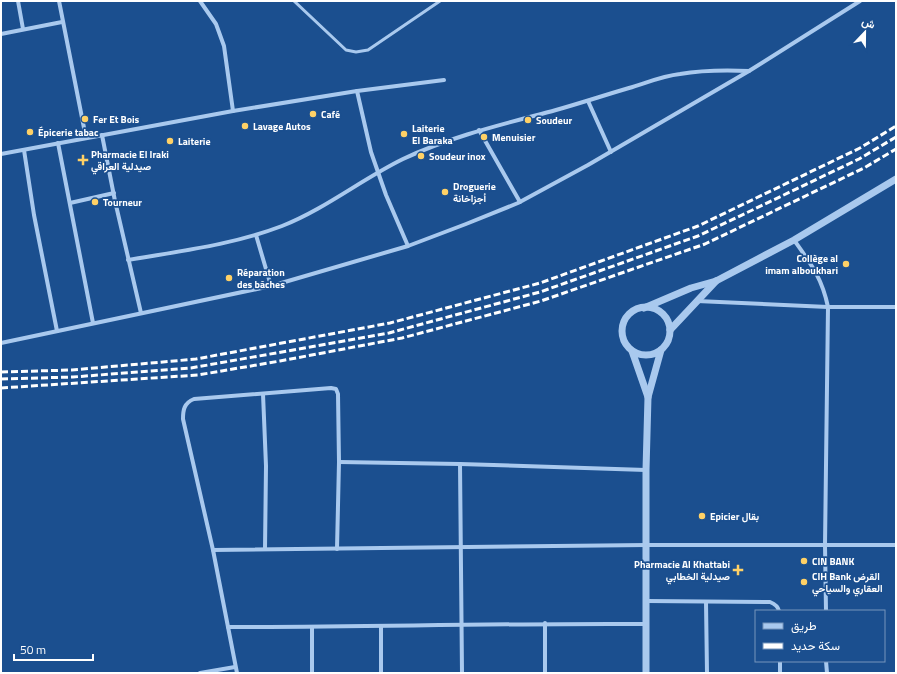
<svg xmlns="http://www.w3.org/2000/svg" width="897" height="674" font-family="'Titillium Web',Vazirmatn,sans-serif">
	<rect width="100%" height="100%" fill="#1b4f8f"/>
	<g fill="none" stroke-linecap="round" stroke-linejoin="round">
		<polyline stroke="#a9c9ee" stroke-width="3" points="294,1 346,50 356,52 368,50 440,1"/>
		<g stroke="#a9c9ee" stroke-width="4">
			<polyline points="18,1 23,29"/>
			<polyline points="59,1 86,138"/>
			<polyline points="200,1 216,24 224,46 233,111"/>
			<polyline points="1,34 62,22"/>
			<polyline points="357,91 371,152 386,195 408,246"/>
			<polyline points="588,101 611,152"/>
			<polyline points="479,130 520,202"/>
			<polyline points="102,135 115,201 141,313"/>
			<polyline points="58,143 93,323"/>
			<polyline points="24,150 34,215 57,331"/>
			<polyline points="1,154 233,111 357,91 444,80"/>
			<polyline points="70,203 114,193"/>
			<polyline points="256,235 271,286"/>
			<path d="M794,240C811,264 822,278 828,307L825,545L826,611"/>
			<path d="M128,260C180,251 232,245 282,226C325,209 362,179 403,159C452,136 504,124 556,110C581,103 605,95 629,88C646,83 662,76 680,74C703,70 726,70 749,71"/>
			<polyline points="697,301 828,307 896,307"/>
			<polyline points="1,343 271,286 408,246 466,224 518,203 588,165 749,71 860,1"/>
			<polyline points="263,394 266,466 265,549"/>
			<polyline points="339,462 460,464 646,470"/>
			<polyline points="460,464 462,673"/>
			<polyline points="213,550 647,545 896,545"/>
			<path d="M647,601L770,602C775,604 778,606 779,611"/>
			<polyline points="706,602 707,673"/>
			<polyline points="545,623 545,673"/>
			<polyline points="381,626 381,673"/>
			<path d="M228,627C367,627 507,623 647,624"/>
			<polyline points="312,627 312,673"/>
			<polyline points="780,661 780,673"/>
			<polyline points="826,661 827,673"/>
			<polyline points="200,673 235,667"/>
			<path d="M237,673L213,550L183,419C183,410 184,403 194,399L331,388L336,389L338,394L339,462L337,549"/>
		</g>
		<g stroke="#a9c9ee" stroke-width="7">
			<circle cx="646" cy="331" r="24"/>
			<polyline points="644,308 691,288 716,281 794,240 896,179"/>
			<polyline points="670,330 716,281"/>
			<polyline points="632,351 648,397"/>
			<polyline points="646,673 646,470 648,397 661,350"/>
		</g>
		<g stroke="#fff" stroke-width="3" stroke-dasharray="7 3" stroke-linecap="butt">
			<polyline points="1,372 72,370 196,359 390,323 540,283 698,226 860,148 896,126"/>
			<polyline points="1,379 73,377 191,368 389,333 540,292 698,236 859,159 896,137"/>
			<polyline points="1,388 198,375 280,361 402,338 541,301 705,244 864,168 896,149"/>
		</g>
	</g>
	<g fill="#ffd166" stroke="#1b4f8f" stroke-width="1.5">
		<circle cx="313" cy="114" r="4"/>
		<circle cx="85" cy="119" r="4"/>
		<circle cx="528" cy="120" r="4"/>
		<circle cx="245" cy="126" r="4"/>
		<circle cx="30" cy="132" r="4"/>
		<circle cx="404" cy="134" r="4"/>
		<circle cx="484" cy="137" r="4"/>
		<circle cx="170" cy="141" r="4"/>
		<circle cx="421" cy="156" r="4"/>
		<path d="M81 154h4v4h4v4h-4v4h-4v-4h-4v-4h4z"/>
		<circle cx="445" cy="192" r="4"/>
		<circle cx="95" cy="202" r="4"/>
		<circle cx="846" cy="264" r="4"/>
		<circle cx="229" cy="278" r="4"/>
		<circle cx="702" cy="516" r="4"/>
		<circle cx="804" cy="561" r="4"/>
		<path d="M736 564h4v4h4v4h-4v4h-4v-4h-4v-4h4z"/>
		<circle cx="804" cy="582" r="4"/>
	</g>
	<g text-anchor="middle" stroke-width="3.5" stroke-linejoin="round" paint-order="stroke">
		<g font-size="10" font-weight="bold" fill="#fff" stroke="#1b4f8f" text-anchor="start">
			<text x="321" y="118">Café</text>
			<text x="93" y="123">Fer Et Bois</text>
			<text x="536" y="124">Soudeur</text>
			<text x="253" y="130">Lavage Autos</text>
			<text x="412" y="132">Laiterie<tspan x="412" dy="12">El Baraka</tspan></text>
			<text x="38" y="136">Épicerie tabac</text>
			<text x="492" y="141">Menuisier</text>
			<text x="178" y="145">Laiterie</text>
			<text x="91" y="158">Pharmacie El Iraki<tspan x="91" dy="12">صيدلية العراقي</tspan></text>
			<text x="429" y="160">Soudeur inox</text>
			<text x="453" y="190">Droguerie<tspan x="453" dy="12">أجزاخانة</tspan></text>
			<text x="103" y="206">Tourneur</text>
			<text x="838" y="262" text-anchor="end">Collège al<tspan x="838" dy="12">imam alboukhari</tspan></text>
			<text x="237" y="276">Réparation<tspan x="237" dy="12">des bâches</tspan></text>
			<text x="710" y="520">Epicier بقال</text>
			<text x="812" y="565">CIN BANK</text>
			<text x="730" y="568" text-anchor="end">Pharmacie Al Khattabi<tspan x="730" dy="12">صيدلية الخطابي</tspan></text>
			<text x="812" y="580">CIH Bank القرض<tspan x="812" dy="12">العقاري والسياحي</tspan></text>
		</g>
	</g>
	<rect width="897" height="674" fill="none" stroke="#ffffff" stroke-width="4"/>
	<rect x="755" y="610" width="130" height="52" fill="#1b4f8f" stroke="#7695bc"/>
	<rect x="763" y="623" width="20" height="6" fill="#a9c9ee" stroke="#7695bc"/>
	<text x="791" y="630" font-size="12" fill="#ffffff">طريق</text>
	<rect x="763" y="643" width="20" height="6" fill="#ffffff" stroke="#7695bc"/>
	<text x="791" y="650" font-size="12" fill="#ffffff">سكة حديد</text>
	<g transform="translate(865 32) rotate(22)" stroke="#1b4f8f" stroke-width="3" paint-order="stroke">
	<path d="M0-3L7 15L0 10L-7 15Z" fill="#ffffff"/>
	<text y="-6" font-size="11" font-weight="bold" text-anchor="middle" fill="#ffffff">ش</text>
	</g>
	<path d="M14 654v6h79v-6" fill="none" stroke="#ffffff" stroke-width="2"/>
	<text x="20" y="654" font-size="12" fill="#ffffff" stroke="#1b4f8f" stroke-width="3" paint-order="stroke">50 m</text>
</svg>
